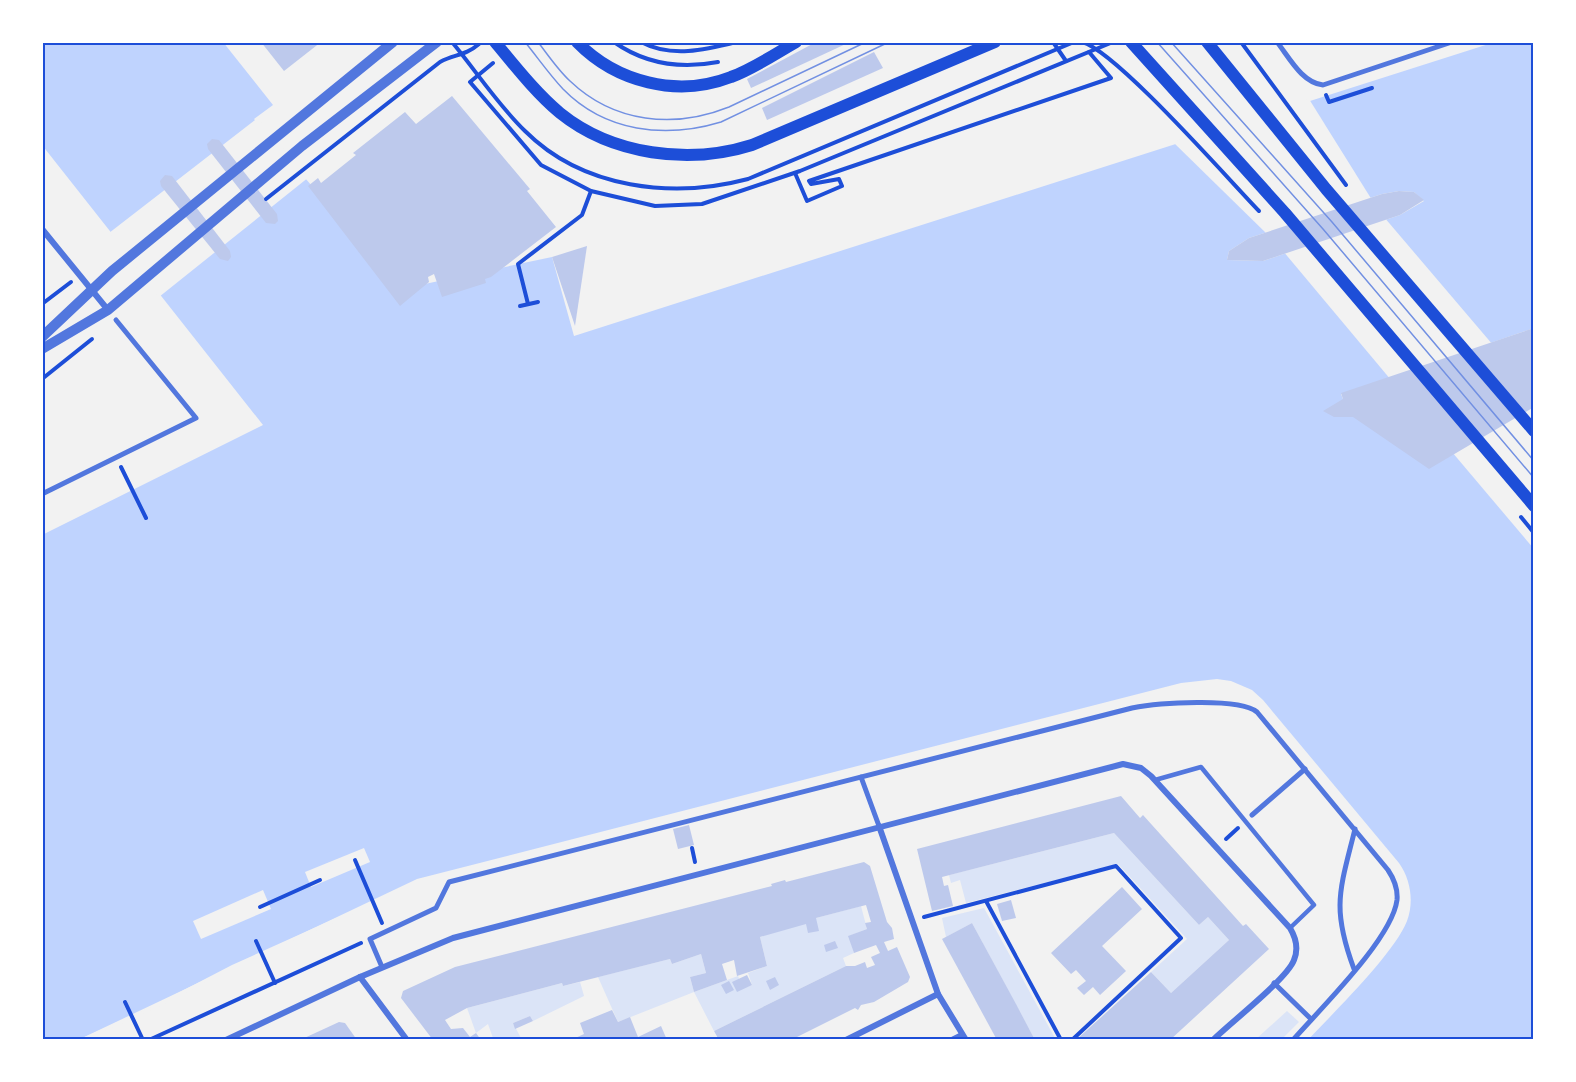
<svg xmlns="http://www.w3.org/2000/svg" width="1576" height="1082" font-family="Overpass,sans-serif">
	<rect width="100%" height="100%" fill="#f2f2f2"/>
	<g fill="#dbe4f7">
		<polygon points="1114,833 1199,925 1208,917 1229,940 1171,993 1151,972 1187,939 1118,864 966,903 960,880 951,883 949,875"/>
		<polygon points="861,906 867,929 849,936 854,953 843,958 846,966 714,1031 694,992 618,1022 598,977 670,959 672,964 701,954 706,973 690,977 694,992 738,976 743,988 752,985 748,973 767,966 760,937 816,918"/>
		<polygon points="984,908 1056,1040 1035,1040 972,923 946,937 942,918"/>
		<polygon points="580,982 584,996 533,1021 530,1016 513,1023 522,1040 490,1040 493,1038 488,1024 476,1033 467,1008 562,983 563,986"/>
		<polygon points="1287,1011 1299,1022 1281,1040 1255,1040"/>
	</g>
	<path fill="#bfd3fe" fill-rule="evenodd" d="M42,42H223L273,105L254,119L401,289L552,257L574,336L1495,42H1534V328L1341,394L1343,399L1534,407V1040H1308C1333,1013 1394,954 1407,921C1414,902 1411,880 1399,863L1263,700L1252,690L1231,681L1217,679L1181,683L417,879L78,1040H42V535L263,425L42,145ZM1399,191L1414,192L1424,201L1400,215L1263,261L1227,260L1229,251L1249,238L1382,194Z"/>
	<g fill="#f2f2f2">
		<polygon points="1309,99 1372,200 1268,235 1173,142"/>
		<polygon points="272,107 258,119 309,177 159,297 109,233"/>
		<polygon points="1384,217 1493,345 1391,380 1283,251"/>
		<polygon points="1534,404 1534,549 1452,452"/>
		<polygon points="364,848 370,862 311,887 305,872"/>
		<polygon points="414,883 415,886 233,968 154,1009 85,1040 78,1040 153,1006 232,965"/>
		<polygon points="263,890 271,909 201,939 193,921"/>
	</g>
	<g fill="#bdc9ec">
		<polygon points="261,42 321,42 284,71"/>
		<polygon points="816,42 850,42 751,88 747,79"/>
		<polygon points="874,52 883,68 767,120 762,108"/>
		<polygon points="452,96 530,189 527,191 556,227 491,277 485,279 486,283 442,297 434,274 428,277 429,282 400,306 308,186 318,178 321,183 356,155 353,153 405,112 416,124"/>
		<polygon points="212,139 219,140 277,214 278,221 275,224 266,223 208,149 207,144"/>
		<polygon points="165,175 172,176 230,251 231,257 228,261 220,259 161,186 160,181"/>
		<polygon points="1399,191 1414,192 1424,200 1400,215 1263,261 1227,260 1229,251 1249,238 1382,194"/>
		<polygon points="587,246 575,326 552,257"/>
		<polygon points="1534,328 1534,407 1429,469 1353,417 1334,417 1323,411 1343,399 1341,393"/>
		<polygon points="1121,796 1140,818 1143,815 1243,926 1246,924 1269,949 1170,1040 1076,1040 1151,972 1171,993 1229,940 1208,917 1199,925 1114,833 942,877 944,886 948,885 953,906 932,911 917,849"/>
		<polygon points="689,825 694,845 678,849 673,829"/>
		<polygon points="864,862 870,866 887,922 892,928 894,939 884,942 888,951 897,947 910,977 908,982 874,1002 861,1005 858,1010 855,1008 791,1040 719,1040 714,1031 846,966 855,966 865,962 867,968 875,965 871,957 880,953 876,945 854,953 848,936 867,929 865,923 871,922 866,905 816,918 819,931 808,933 806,924 760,937 767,966 737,976 734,960 722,964 727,980 694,992 690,977 706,973 701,954 672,964 670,959 563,986 562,983 467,1008 445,1020 451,1029 463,1028 470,1037 476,1033 481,1040 433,1040 401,998 403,991 455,967 772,886 771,884 785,880 786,882"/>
		<polygon points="1122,887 1142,909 1102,946 1126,971 1100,995 1093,987 1084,995 1077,988 1086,981 1076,970 1071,974 1051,953"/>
		<polygon points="1011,900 1016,918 1002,921 997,904"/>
		<polygon points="972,923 1016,1004 1035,1040 997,1040 942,939"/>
		<polygon points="835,941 838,948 826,952 824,945"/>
		<polygon points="747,975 752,985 737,992 732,982"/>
		<polygon points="775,977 779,985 770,990 766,981"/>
		<polygon points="729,981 734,990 726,994 721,985"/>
		<polygon points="612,1010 618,1022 630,1017 638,1037 661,1026 667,1040 571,1040 584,1034 580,1023"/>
		<polygon points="530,1016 533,1021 515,1029 513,1023"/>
		<polygon points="339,1022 345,1023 357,1040 300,1040"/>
	</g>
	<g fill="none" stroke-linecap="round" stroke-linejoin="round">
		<g stroke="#1d4ed8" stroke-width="4">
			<path d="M452,42C476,71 498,105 525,131C583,189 673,199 748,179L1074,42"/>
			<path d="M614,42C645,64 681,69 718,62"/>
			<path d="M641,42C671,58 705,50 736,42"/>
			<polyline points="1053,42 1066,61"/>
			<path d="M1082,42C1116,51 1228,179 1259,211"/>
			<polyline points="1241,42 1346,185"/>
			<polyline points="493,63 470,82 541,165 591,191 655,206 702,204 800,171 1113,42"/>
			<polyline points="1326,95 1329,102 1372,88"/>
			<polyline points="795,173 807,201 842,186 839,179 811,184 809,181 1111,78 1089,52"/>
			<path d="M266,199L440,62C455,54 465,56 479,44"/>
			<polyline points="42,304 71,282"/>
			<polyline points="528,304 518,264 582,215 591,191"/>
			<polyline points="520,306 538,302"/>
			<polyline points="42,379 92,339"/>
			<polyline points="121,467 146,518"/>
			<polyline points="1521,517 1534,533"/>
			<polyline points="1226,839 1238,828"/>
			<polyline points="692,848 695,862"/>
			<polyline points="355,860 382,923"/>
			<polyline points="986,901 1061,1040"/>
			<polyline points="260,907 320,880"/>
			<polyline points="924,917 1116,866 1181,938 1072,1040"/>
			<polyline points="256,941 275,983"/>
			<polyline points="125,1002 143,1040"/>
			<polyline points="149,1040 361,943"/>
		</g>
		<polyline stroke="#5277de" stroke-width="4.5" points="1155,780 1201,767 1314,905 1290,928"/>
		<g stroke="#5277de" stroke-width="5">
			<path d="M1277,42C1289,57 1302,83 1323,85L1452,42"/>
			<polyline points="42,494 196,418 116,320"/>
			<polyline points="861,777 879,826"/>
			<polyline points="1252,815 1305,769"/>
			<path d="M382,967L370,939L436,908L449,882L1132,708C1157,703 1239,697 1257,712L1388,870C1394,879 1398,889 1397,900C1392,939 1320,1009 1293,1040"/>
			<path d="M1354,969C1331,907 1340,890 1355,829"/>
			<polyline points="1274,983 1311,1019"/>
		</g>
		<g stroke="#5277de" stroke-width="6">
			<polyline points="42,229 108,310"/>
			<polyline points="879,826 938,994 966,1040"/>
			<polyline points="360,977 407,1040"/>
			<path d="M226,1040L360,977L453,938L1123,764L1141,768L1151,776L1290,928C1296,938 1299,948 1294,960C1287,979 1230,1023 1213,1040"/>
			<polyline points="846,1040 938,994"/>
			<polyline points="952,1040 962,1035"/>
		</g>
		<g stroke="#5277de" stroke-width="10">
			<polyline points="42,337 112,271 393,42"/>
			<polyline points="42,349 108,310 302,146 437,42"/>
		</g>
		<g stroke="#1d4ed8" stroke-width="12">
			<path d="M495,42C515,66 536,93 560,113C612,155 689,165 752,145L995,42"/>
			<path d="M577,42C616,82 677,98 731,77C753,69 775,54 796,42"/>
			<polyline points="1131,42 1285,213 1534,506"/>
			<polyline points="1207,42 1326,189 1534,431"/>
		</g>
		<g stroke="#7290e2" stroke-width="1.5">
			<path d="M525,42C538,58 549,74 563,89C605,132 665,139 721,122L889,42"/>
			<path d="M538,42C548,55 558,70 570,81C614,123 674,129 729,107L866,42"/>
			<polyline points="1157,42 1323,229 1534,478"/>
			<polyline points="1171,42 1332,222 1534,461"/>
		</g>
	</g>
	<rect width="1576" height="1082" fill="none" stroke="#ffffff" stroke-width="87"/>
	<rect x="44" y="44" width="1488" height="994" fill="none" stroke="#1d4ed8" stroke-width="2"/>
</svg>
